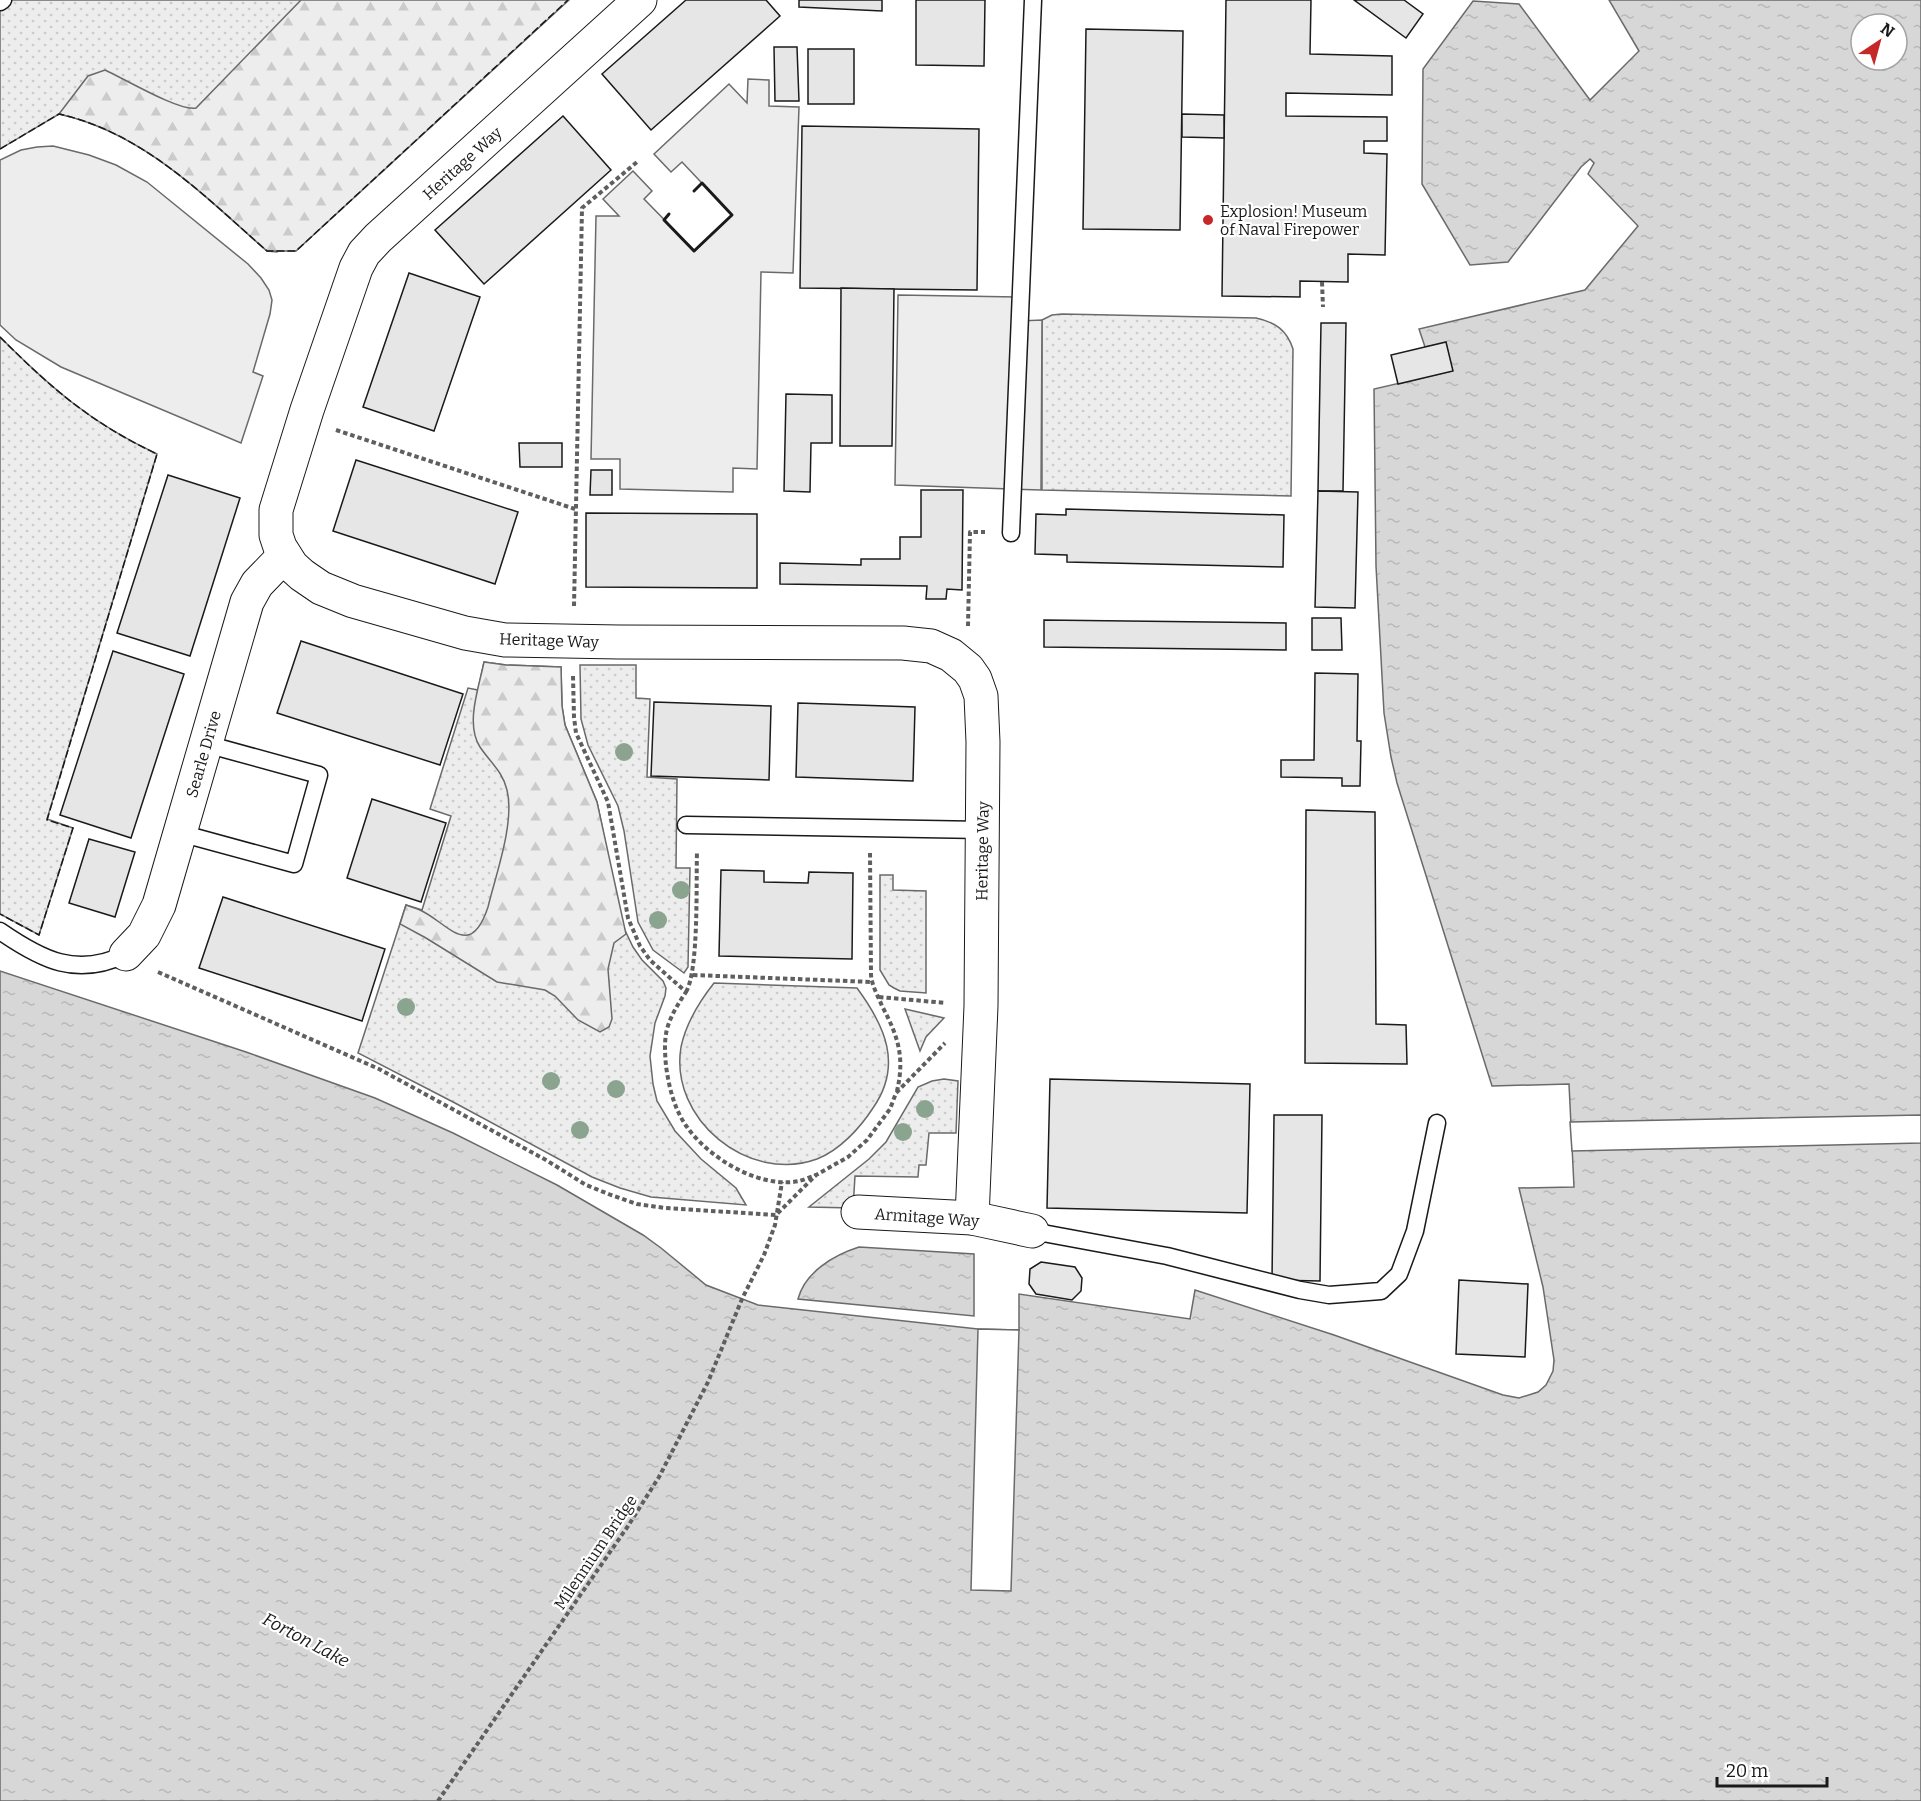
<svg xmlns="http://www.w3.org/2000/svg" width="1921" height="1801" font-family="Bitter,serif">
	<defs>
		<pattern id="grass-dots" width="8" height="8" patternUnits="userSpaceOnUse" patternTransform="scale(1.5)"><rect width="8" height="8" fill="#ededed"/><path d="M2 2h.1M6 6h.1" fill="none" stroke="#cbcbcb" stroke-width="1.8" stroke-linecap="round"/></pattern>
		<pattern id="forest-firs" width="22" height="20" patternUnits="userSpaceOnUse" patternTransform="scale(1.5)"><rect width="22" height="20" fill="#ededed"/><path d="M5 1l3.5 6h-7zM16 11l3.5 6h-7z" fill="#cbcbcb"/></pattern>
		<pattern id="water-ripples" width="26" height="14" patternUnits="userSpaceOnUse" patternTransform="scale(1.5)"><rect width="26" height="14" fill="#d7d7d7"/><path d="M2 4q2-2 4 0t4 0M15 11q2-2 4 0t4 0" fill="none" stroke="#b8b8b8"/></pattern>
	</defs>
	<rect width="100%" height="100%" fill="#fff"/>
	<g fill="url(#grass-dots)" stroke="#6a6a6a" stroke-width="1.5">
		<path d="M0,0H568L277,252L267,251C204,196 144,132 59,114L0,149Z"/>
		<path d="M1062,314L1256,318C1275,322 1287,330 1293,349L1291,496L1042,490V320L1052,315Z"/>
		<path d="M0,337C51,388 91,423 157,454L47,819L73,828L39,935L0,914Z"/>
		<polygon points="484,662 506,665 561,667 562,706 565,725 597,802 622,924 633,947 642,960 663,981 666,988 665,996 655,1023 650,1056 653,1084 657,1101 675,1131 701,1159 736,1188 746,1205 651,1197 620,1188 592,1177 455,1103 358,1053 406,905 422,910 451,816 430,809 468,688 478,690"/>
		<polygon points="580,665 636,665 636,698 650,699 647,777 677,779 676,868 690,868 688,967 684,973 653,950 638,922 624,831 618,806 588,745 581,719"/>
		<polygon points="880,875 893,875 893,890 926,891 926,993 900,991 894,988 889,985 880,970"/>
		<path d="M714,983L857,988C885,1026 903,1065 873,1108C860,1128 840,1150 817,1159C748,1184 669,1119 681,1047C686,1023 699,1002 714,983Z"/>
		<polygon points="905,1009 944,1018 926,1037 920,1051"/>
		<polygon points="944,1079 958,1081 956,1133 929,1133 926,1165 919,1165 918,1177 855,1176 853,1208 809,1207 869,1159 886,1142 918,1087 932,1081"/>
	</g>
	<g fill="url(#forest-firs)" stroke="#6a6a6a" stroke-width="1.5">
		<path d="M301,0H569L296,251H267C204,196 144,133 59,114L88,76L105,70C123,78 180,112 196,108Z"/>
		<path d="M484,662L506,665L561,667L562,706L565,725L597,802L626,934L614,943L608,969L612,1019L609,1027L600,1032L578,1020L555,996L545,990L497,982L426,938L400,924L406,905C411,907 416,908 420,910C447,922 470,962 488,907C496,874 515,822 507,790C503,772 490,762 480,747C465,724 479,687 484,662Z"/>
	</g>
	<g fill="#ededed" stroke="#6a6a6a" stroke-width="1.5">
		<polygon points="748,79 769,80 769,106 799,107 793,273 761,272 757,469 733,468 733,492 620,489 620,459 591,459 596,216 619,216 603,199 633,171 652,191 644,199 695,251 732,215 682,162 671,172 654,154 729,84 747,103"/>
		<polygon points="53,146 89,155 116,165 147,182 248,264 261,278 269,290 272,300 270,314 253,372 263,376 241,443 61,367 16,340 0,325 0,160 21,150 37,147"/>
		<polygon points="898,295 1021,297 1020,321 1042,320 1041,490 895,485"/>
	</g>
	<g fill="url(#water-ripples)" stroke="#6a6a6a" stroke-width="1.5" fill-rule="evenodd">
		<path d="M1609,0H1921V1801H0V971L246,1052L375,1098L453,1133L557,1185L643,1235L661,1248L706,1285L758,1305L978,1329L1019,1330V1294L1190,1319L1195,1290L1334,1335L1503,1395L1519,1398L1538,1392L1546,1385L1553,1371L1554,1360L1543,1287L1519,1188L1574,1187L1569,1084L1492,1086L1397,783L1391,757L1384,713L1376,566L1374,389L1452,371L1446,343L1425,347L1419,329L1585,290L1638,226L1588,174L1594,163L1590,159L1581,167L1508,262L1470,265L1422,184L1423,69L1473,1L1519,4L1590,100L1639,51ZM1861,24H1897V60H1861Z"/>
		<path d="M859,1247L974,1254V1316L798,1299C805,1272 834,1255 859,1247Z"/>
	</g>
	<g fill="#fff" stroke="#6a6a6a" stroke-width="1.5">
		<polygon points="1921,1115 1921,1143 1572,1151 1570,1122"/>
		<polygon points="978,1329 1019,1330 1011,1591 971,1590"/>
	</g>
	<g fill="#e6e6e6" stroke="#1a1a1a" stroke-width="1.5">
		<polygon points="686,0 766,0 780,16 651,130 602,74"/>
		<polygon points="799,0 882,0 882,11 799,7"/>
		<polygon points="916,0 985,0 984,66 916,65"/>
		<polygon points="1226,0 1311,0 1310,54 1392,56 1392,95 1286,93 1286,116 1387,117 1387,141 1364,141 1364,153 1387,154 1385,255 1348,254 1348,282 1300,281 1300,297 1222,296"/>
		<polygon points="1354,0 1404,0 1423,14 1406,38"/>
		<polygon points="1086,29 1183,31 1180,230 1083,229"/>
		<polygon points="774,47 797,47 799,101 775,101"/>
		<rect x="808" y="49" width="46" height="55"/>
		<polygon points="1182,114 1224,115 1224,138 1182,137"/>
		<polygon points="563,116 611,170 484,284 435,230"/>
		<polygon points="802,126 979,129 977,290 800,288"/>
		<polygon points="409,273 480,297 434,431 363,407"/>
		<polygon points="841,288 894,289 892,446 840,446"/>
		<polygon points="1321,323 1346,323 1343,491 1318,491"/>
		<polygon points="1446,342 1453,371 1398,384 1391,355"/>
		<polygon points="786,394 832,395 832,443 811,443 810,492 784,491"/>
		<polygon points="519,443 562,443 562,467 520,467"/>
		<polygon points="356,460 518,512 495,584 333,531"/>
		<polygon points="591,470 612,470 612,495 590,495"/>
		<polygon points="168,475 240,498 190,656 117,633"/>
		<polygon points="921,490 963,490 962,590 947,589 946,599 926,599 927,586 780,584 780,563 861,565 861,559 900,559 900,537 921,537"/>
		<polygon points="1318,491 1358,492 1355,608 1315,607"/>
		<polygon points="1066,509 1284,515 1283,567 1067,562 1067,555 1035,554 1036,514 1066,515"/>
		<polygon points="586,513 757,514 757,588 586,587"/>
		<polygon points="1312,618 1341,618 1342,650 1312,650"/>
		<polygon points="1044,620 1286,623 1286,650 1044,647"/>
		<polygon points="301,641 463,694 440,765 277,713"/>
		<polygon points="113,651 184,674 131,838 60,815"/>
		<polygon points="1315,673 1358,674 1357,741 1361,741 1360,786 1342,786 1342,778 1281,777 1281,760 1314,760"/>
		<polygon points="654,702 771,706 769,780 651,776"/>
		<polygon points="798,703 915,707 913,781 796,777"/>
		<polygon points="372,799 446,823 421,902 347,878"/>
		<polygon points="1306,810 1375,812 1376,1024 1406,1025 1407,1064 1305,1063"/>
		<polygon points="89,839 135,852 115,917 69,903"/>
		<polygon points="721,870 764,871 764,882 808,883 809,872 853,873 852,959 719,956"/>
		<polygon points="223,897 385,949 362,1021 199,968"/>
		<polygon points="1050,1079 1250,1084 1247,1213 1047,1208"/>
		<polygon points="1274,1115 1322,1115 1320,1281 1272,1280"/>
		<polygon points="1041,1262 1075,1267 1082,1278 1081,1291 1072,1300 1036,1294 1029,1284 1030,1269"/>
		<polygon points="1459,1280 1528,1284 1525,1357 1456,1354"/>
	</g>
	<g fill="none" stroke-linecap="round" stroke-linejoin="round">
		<g stroke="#1a1a1a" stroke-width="19">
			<g id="service">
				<polyline points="0,2 3,0"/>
				<polyline points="1011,533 1033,0"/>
				<polyline points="686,825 983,830"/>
				<polyline points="180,833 294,864 319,775 206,744"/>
				<path d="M0,931C42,960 77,978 126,954"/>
				<polyline points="1032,1231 1167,1256 1300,1290 1329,1295 1381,1291 1399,1274 1415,1231 1437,1123"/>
			</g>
		</g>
		<g stroke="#1a1a1a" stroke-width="35">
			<g id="minor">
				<polyline points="640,0 378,238 364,253 356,268 307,410 276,510 276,535 280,547 292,566 302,575 321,588 353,601 465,633 505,640 619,642 903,643 931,646 951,655 968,669 975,679 981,696 983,742 981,1006 972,1218"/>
				<polyline points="126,954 144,935 159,905 247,602 257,584 284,556"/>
				<polyline points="858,1212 972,1218 1032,1231"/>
			</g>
		</g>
		<g stroke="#5f5f5f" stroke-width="4" stroke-dasharray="4.5 3" stroke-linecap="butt">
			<polyline points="1322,282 1323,307"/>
			<polyline points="336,430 575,509"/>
			<polyline points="574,606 582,208 637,162"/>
			<polyline points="968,626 970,532 985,532"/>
			<path d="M573,676L574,717L576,733L608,802L628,918L640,946L650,960L686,992C678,1004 671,1015 667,1029C664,1041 665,1054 666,1066C669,1087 674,1109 687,1127C709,1158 759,1189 799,1181C804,1180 810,1177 816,1175"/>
			<path d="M870,853L871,975C872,986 878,996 882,1006C898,1036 905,1057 897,1091"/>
			<polyline points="158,972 379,1069 546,1160 586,1185 611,1195 637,1204 665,1208 776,1215 816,1175 848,1157 867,1140 890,1109 896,1093 945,1043"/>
			<polyline points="693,975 872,982"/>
			<path d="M686,992C699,970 696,881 697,851"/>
			<polyline points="879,997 946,1003"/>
			<polyline points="438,1801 628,1526 659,1477 708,1382 742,1299 764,1255 775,1225 782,1182"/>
		</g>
		<use href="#service" stroke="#fff" stroke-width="16"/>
		<use href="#minor" stroke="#fff" stroke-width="33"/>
		<g stroke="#1a1a1a" stroke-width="1.5" stroke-dasharray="8 3" stroke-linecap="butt">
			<path d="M0,149L59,114C144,133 204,196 267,251H296L568,0"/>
			<path d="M0,337C51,388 91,423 157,454L47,820L73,828L39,935L0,914"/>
		</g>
		<polyline stroke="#1a1a1a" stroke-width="3" points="669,214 664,220 694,251 732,215 702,183 694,191"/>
	</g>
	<g fill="#8aa48f">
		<circle cx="624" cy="752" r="9"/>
		<circle cx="681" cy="890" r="9"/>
		<circle cx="658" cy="920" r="9"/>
		<circle cx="406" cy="1007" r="9"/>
		<circle cx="551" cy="1081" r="9"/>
		<circle cx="616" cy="1089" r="9"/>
		<circle cx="925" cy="1109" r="9"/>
		<circle cx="580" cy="1130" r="9"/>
		<circle cx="903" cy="1132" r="9"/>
	</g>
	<circle fill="#c62828" stroke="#fff" stroke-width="2" cx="1208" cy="220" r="6"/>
	<g text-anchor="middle" stroke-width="4.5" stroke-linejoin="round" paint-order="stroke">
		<g font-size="16" fill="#1a1a1a" stroke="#fff">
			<text transform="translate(462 163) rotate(-42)" y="6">Heritage Way</text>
			<text transform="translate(549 640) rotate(2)" y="6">Heritage Way</text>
			<text transform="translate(203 754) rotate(-74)" y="6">Searle Drive</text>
			<text transform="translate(982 851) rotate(-89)" y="6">Heritage Way</text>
			<text transform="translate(927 1217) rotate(4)" y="6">Armitage Way</text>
			<text transform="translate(595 1552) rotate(-56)" y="6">Milennium Bridge</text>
		</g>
		<g font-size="16" fill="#1a1a1a" stroke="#fff" text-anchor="start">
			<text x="1220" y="217">Explosion! Museum<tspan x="1220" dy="18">of Naval Firepower</tspan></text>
		</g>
		<g font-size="18" font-style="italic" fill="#1a1a1a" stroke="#fff">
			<text transform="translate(306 1640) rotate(28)" y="6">Forton Lake</text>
		</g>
	</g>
	<g transform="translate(1879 42) rotate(36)"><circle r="28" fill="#ffffff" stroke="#a3a3a3" stroke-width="1.5"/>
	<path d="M0-4.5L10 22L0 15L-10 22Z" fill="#c62828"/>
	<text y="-9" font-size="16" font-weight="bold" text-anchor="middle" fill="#1a1a1a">N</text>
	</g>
	<path d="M1717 1777v9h110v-9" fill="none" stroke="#1a1a1a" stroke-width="3"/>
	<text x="1726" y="1777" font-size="18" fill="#1a1a1a" stroke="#ffffff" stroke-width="4.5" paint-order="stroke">20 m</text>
</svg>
